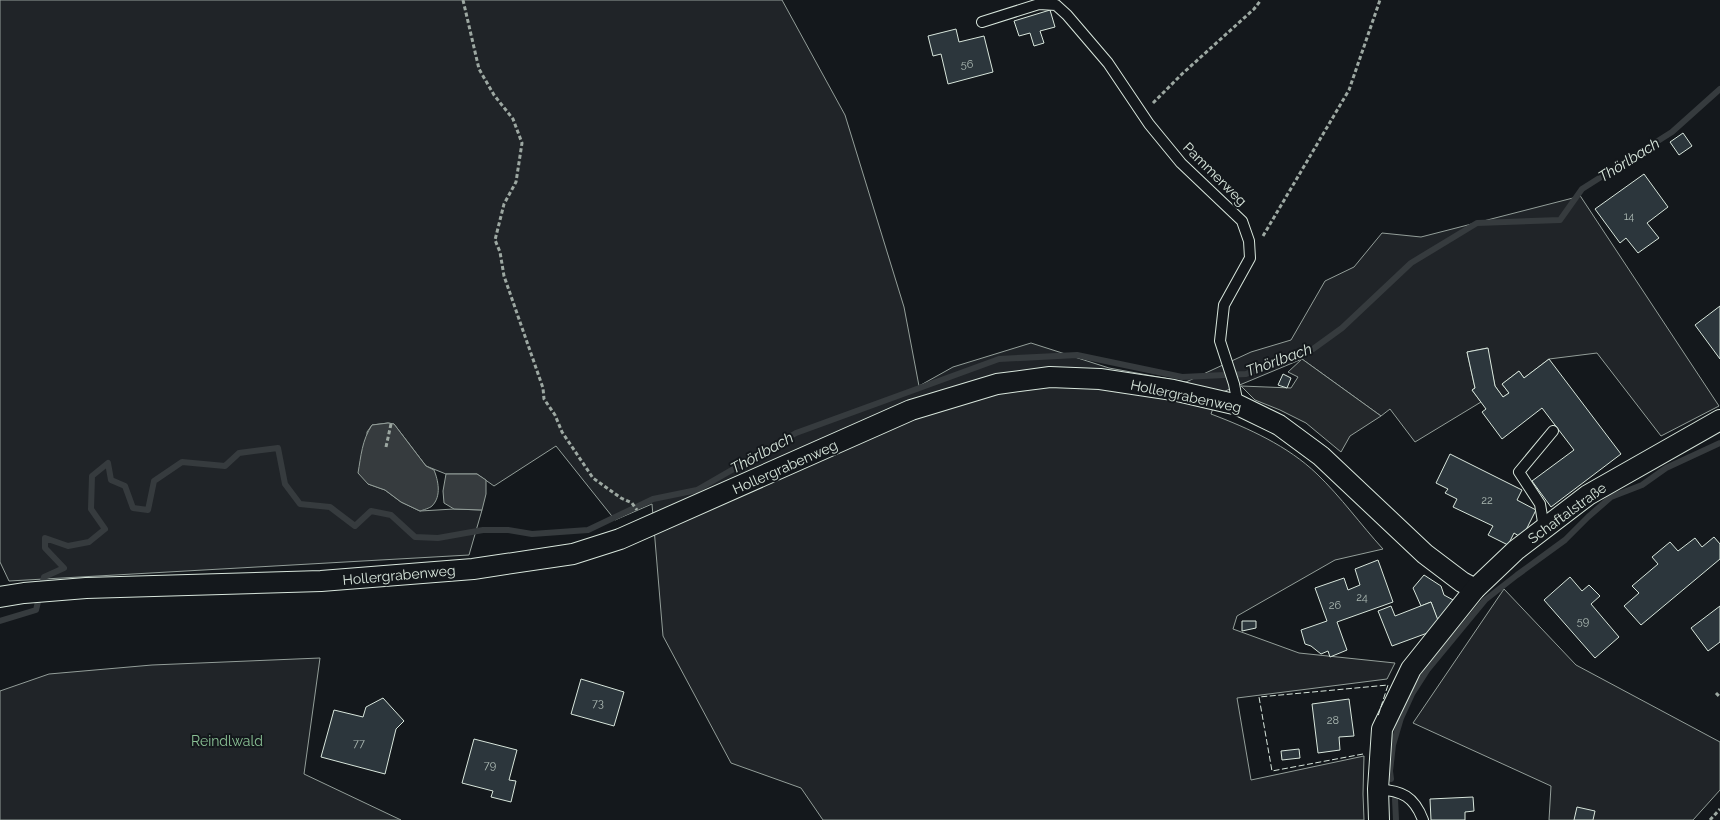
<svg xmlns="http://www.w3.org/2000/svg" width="1720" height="820" font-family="Raleway,sans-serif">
	<rect width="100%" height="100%" fill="#14181c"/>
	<g fill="#202428" stroke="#939e99">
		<path d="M0,0H782L845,115L904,307L919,386L953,367L1031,343L1109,368L1186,382L1251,352L1291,340L1325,281L1354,267L1382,233L1421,237L1573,198L1582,189L1579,194L1719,406L1661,436L1597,353L1549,359L1524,378L1519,371L1502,384L1509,393L1503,397L1495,386L1487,348L1467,352L1475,388L1472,390L1481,402L1415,442L1390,409L1381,416L1302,359L1218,394L1211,414C1248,428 1288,446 1317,474C1341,497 1361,525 1383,549L1335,560L1237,616L1233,629L1299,653L1395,663L1387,679L1237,698L1251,780L1364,756L1363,794L1364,820H823L801,788L731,763L663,636L652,504L615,520L556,446L494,486L477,474H446L426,466L394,424L388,423L372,425L367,432L368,484L385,490L401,502L420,511L454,509L482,510L469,555L9,581L0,562Z"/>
		<polygon points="1504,589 1576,665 1720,742 1720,790 1693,820 1549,820 1551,786 1413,723"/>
		<polygon points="320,658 304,774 401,820 0,820 0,691 49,674 152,665"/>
	</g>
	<polygon fill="#24282b" stroke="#939e99" points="1302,359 1381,416 1350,436 1341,452 1306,423 1280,410 1255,400 1241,386 1291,388 1298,377 1288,372"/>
	<g fill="#363b3e" stroke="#939e99">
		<path d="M388,423L394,424L426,466L434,470C438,480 442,496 432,506C430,508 423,510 420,511L401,502L385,490L368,484L358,473C361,456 362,440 372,425Z"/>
		<polygon points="446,474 477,474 486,480 486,494 482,510 454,509 444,503 443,491"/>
	</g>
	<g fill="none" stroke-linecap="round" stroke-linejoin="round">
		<g stroke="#363b3e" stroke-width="6">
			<polyline points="0,621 36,610 44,577 64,568 45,548 45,538 68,546 89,542 105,529 91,509 92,476 108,463 111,480 125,486 133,508 148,510 154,481 182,462 225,466 239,453 278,448 285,484 300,504 330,507 355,526 371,511 391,515 415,537 438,538 483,530 508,530 532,534 588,530 653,499 697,490 796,433 999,359 1077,355 1182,377 1246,374 1313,349 1342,328 1411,263 1477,223 1560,220 1582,189 1672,132 1720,89"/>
			<polyline points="1391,779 1390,771 1393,745 1401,718 1412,694 1428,669 1485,600 1517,575 1565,540 1588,517 1611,497 1642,485 1666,468 1720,443"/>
			<polyline points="1395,799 1396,820"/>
		</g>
	</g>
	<g fill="#2c363c" stroke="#d8e6dc">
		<polygon points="1050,10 1055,27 1040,31 1044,43 1034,46 1030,33 1019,36 1014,21"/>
		<polygon points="956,29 959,42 984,36 993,72 948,84 941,54 933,56 928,36"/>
		<polygon points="1683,133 1692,146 1679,155 1670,142"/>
		<polygon points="1644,174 1668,207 1647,223 1659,238 1638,253 1626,238 1620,243 1595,209"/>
		<polygon points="1720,306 1720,359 1695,325"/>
		<polygon points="1488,348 1495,386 1503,397 1509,393 1502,384 1519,371 1524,378 1549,359 1621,454 1551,507 1532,481 1574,450 1542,408 1502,439 1482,412 1486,409 1472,390 1475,388 1467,352"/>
		<polygon points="1283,374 1291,378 1287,388 1278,385"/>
		<polygon points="1450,454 1522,490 1517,500 1536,510 1522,538 1514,533 1508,545 1488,535 1493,526 1453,507 1457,499 1445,493 1448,489 1436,483"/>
		<polygon points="1714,537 1720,544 1720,559 1641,625 1624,606 1639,593 1632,586 1658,564 1652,557 1670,542 1678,551 1695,538 1702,547"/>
		<polygon points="1378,560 1393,602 1337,622 1347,650 1330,657 1328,651 1321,654 1311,646 1305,644 1301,630 1327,621 1315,588 1344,578 1348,590 1360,585 1355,569"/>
		<polygon points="1424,575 1441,586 1444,595 1455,601 1448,613 1437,619 1431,602 1421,606 1413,588"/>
		<polygon points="1570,577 1582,591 1589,585 1600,596 1591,604 1619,637 1595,658 1544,600"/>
		<polygon points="1431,602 1441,628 1392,646 1378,611 1391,606 1395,616"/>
		<polygon points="1720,606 1720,642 1708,651 1691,628"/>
		<polygon points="1242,621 1256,621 1256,628 1242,631"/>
		<polygon points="581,679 624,692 614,726 571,714"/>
		<polygon points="383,698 404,721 396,729 385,774 321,757 334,710 363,717 366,707"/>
		<polygon points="1349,699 1354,736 1339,737 1340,750 1318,753 1312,704"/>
		<polygon points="474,739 517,750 509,780 516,781 511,802 491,797 493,791 462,783"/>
		<polygon points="1299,749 1300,758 1282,760 1281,751"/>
		<polygon points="1473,797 1474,811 1465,812 1465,820 1431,820 1430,799"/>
		<polygon points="1577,807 1595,811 1593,820 1574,820"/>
	</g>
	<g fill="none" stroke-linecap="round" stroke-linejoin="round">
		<g stroke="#d8e6dc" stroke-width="12">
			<g id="lane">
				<polyline points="982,22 1039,4 1056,5 1067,15 1108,63 1149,124 1181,163 1242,221 1249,241 1250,258 1224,305 1220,341 1234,384 1238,405"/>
				<polyline points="1544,528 1540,504 1519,472 1553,431"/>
				<path d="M1378,789C1402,791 1414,796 1423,820"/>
			</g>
		</g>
		<g stroke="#d8e6dc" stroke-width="22">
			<g id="street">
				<polyline points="0,597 24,593 86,588 321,581 473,569 573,554 620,539 911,410 997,384 1050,377 1100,379 1173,390 1238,405 1279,425 1321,456 1425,554 1462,582 1475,589"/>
				<polyline points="1379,820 1378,789 1382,729 1411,669 1475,589 1516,550 1588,495 1720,420"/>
			</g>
		</g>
		<g stroke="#9da8a2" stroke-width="3" stroke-dasharray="4 2.5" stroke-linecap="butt">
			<polyline points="463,0 479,69 494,95 513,119 522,143 516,182 504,204 495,240 500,252 504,276 543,388 544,399 555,415 562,432 593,478 621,498 632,503 637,510"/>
			<polyline points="1153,103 1182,74 1254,9 1261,0"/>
			<polyline points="1263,236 1349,90 1380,0"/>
			<polyline points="386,447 391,424"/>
			<polyline points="1716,693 1720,697"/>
			<polyline points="1710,820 1720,809"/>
		</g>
		<use href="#lane" stroke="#14181c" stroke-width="10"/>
		<use href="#street" stroke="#14181c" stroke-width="20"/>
		<polyline stroke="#d8e6dc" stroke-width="1" stroke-dasharray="6 2.5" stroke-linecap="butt" points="1363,754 1272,771 1259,697 1388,685 1378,716"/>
	</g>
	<g text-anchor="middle" stroke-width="4" stroke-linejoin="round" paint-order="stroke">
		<g font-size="11" fill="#adbab4">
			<text x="967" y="68">56</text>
			<text x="1629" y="220">14</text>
			<text x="1487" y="504">22</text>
			<text x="1362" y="601">24</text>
			<text x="1335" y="609">26</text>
			<text x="1583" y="625">59</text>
			<text x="598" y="707">73</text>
			<text x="1333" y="724">28</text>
			<text x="359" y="747">77</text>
			<text x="490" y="769">79</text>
		</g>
		<g font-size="14" fill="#d8e6dc" stroke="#14181c">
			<text transform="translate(1215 174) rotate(45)" y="5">Pammerweg</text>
			<text transform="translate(1186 396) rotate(12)" y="5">Hollergrabenweg</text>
			<text transform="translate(785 467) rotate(-24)" y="5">Hollergrabenweg</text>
			<text transform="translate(1567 513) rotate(-36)" y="5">Schaftalstraße</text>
			<text transform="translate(399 575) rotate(-5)" y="5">Hollergrabenweg</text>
		</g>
		<g font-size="14" fill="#8ac095" stroke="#14181c">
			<text x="227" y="746">Reindlwald</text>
		</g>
		<g font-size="15" font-style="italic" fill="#d8e6dc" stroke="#14181c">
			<text transform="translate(1629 160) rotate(-32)" y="5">Thörlbach</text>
			<text transform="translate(1279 360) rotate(-20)" y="5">Thörlbach</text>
			<text transform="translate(762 453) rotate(-29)" y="5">Thörlbach</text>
		</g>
	</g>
</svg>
